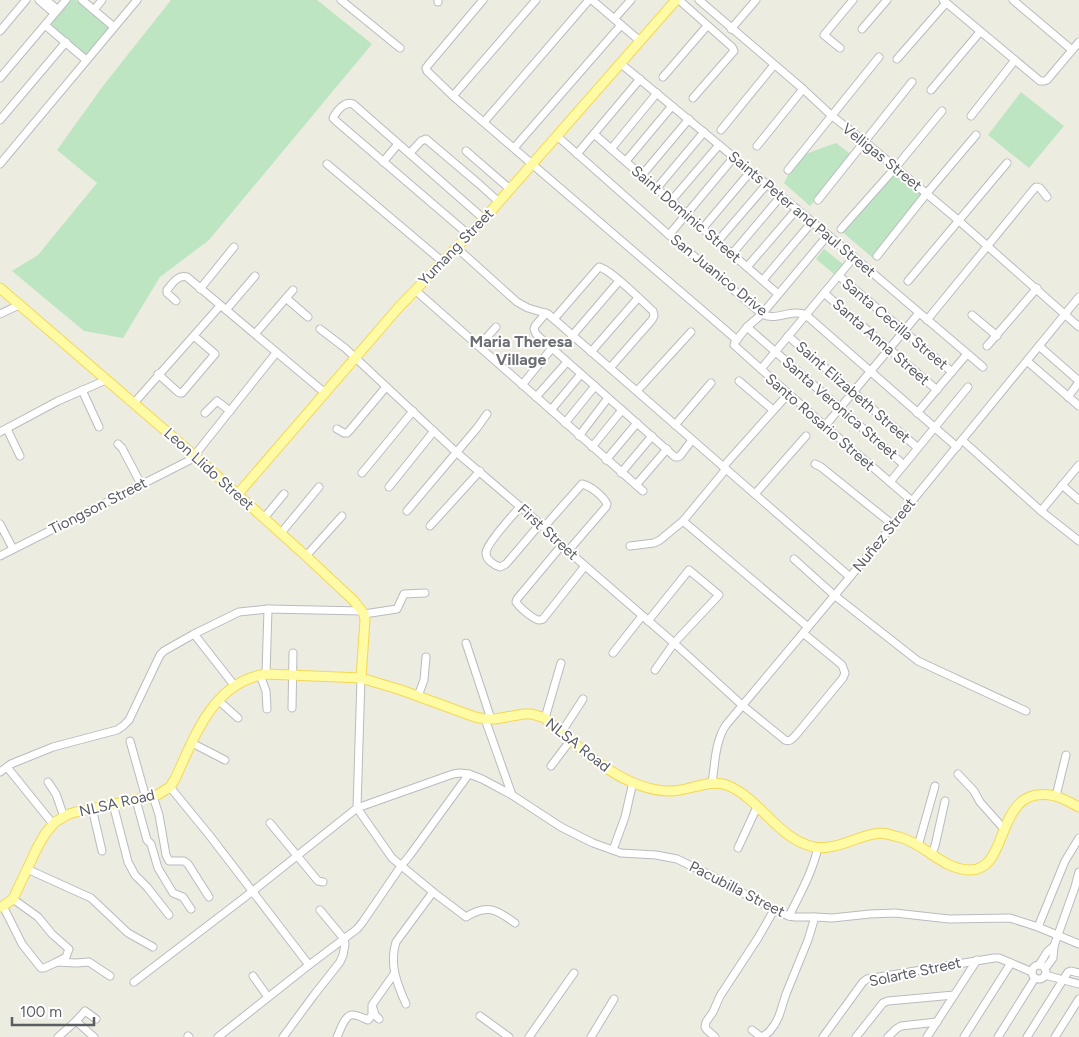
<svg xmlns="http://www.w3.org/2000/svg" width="1079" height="1037" font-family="Figtree,sans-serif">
	<rect width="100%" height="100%" fill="#edece1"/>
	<g fill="#bde5c1">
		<polygon points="70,0 76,0 109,28 84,58 47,26"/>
		<polygon points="171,0 317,0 372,44 209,240 160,277 123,338 84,331 12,271 38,255 97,183 57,150 103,86"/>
		<polygon points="1021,92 1064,126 1029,168 988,135"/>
		<polygon points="836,143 853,156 810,206 784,183 797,157"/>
		<polygon points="895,169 926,194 873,258 840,230"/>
		<polygon points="824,249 843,264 834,274 816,259"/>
	</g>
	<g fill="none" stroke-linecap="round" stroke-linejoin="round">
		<g stroke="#b9bbc0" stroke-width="9">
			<g id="minor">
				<polyline points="39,0 54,13"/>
				<polyline points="46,0 57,9"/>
				<polyline points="82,0 114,27"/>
				<polyline points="341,0 400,48"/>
				<polyline points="438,0 438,2"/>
				<polyline points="483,0 429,64 426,68 427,71 453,96 532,164 737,340"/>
				<polyline points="592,0 640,41"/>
				<polyline points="679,0 732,47 734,51 693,98"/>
				<polyline points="699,0 803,89 831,115 865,142 958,220 1079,327"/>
				<polyline points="943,0 1040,81 1044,81 1047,80 1079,42"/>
				<polyline points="1013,0 1072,50"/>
				<polyline points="94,10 102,0"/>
				<polyline points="614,19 631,0"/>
				<polyline points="45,25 86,60"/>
				<polyline points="731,29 756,0"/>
				<polyline points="862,29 887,0"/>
				<polyline points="0,31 26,0"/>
				<polyline points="840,48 824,35 853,0"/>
				<polyline points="897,59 946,3"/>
				<polyline points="620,63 828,235 983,367"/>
				<polyline points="663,77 707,26"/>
				<polyline points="0,78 66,0"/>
				<polyline points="931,90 980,32"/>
				<polyline points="453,96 536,0"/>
				<polyline points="971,116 1015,60"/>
				<polyline points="0,120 66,42"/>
				<polyline points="484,122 589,0"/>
				<polyline points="721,130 774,65"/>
				<polyline points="594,134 778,294"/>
				<path d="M557,136L669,235L762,314C776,322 791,308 806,315L957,447"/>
				<polyline points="757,146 803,89"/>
				<polyline points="514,148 621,25"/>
				<polyline points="611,149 657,93"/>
				<polyline points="466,151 510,189"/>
				<polyline points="410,153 421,141 426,139 479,184 499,202"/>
				<polyline points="577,154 640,79"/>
				<polyline points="626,161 672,106"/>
				<polyline points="383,162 398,144"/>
				<polyline points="0,164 137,0"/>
				<polyline points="327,164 443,262"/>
				<polyline points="788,170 879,57"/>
				<polyline points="642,175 689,119"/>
				<polyline points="657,188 704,132"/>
				<polyline points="818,200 912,82"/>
				<polyline points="671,201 719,145"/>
				<polyline points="703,228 751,171"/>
				<polyline points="841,229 896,167 942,111"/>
				<path d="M469,235L336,121L333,118C337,110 345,101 353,104L484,219"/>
				<polyline points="669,235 734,157"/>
				<polyline points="828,235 762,314 747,327 735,342 734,345 825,426 912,501"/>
				<polyline points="718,241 767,184"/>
				<polyline points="457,248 517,302 528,308 548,314 850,577"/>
				<polyline points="732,254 781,196"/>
				<polyline points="877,256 927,193 976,135"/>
				<polyline points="747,267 797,209"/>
				<polyline points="839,276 952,372"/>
				<polyline points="763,280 812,222"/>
				<polyline points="908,281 1007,163"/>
				<polyline points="200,289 234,247"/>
				<polyline points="415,290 643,491"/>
				<polyline points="824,293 937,390"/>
				<polyline points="286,298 308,317"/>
				<path d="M176,301L167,293V290C172,284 178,274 187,277L325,393"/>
				<polyline points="226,310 255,276"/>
				<polyline points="546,313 535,326 534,329 536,334 622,410 675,457 678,457 680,456 692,440"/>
				<polyline points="0,314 19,305"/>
				<polyline points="972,315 997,336"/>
				<path d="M554,319L599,267C610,269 642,301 653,311L654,316L652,320L610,368"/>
				<polyline points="927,320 1034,189 1036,187 1040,188 1047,197"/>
				<polyline points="747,327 840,408 904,465"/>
				<path d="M320,329L345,348L456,452L544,527L568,551L674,643L742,705L785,740C790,742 792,739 796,735L843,678L845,673L842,665L803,633"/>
				<polyline points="255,334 293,290"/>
				<polyline points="572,336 619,281"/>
				<polyline points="788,336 918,448"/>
				<polyline points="479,346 496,327"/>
				<polyline points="987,346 1037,288"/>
				<polyline points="1039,346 1079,381"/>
				<polyline points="591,352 638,298"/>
				<polyline points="1027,361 1079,406"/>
				<polyline points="761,369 854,257"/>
				<polyline points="158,374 178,392 180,393 182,393 215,354 194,336"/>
				<polyline points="739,381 773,410"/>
				<polyline points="522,385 552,348"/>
				<polyline points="82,390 99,427"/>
				<polyline points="637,391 691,332"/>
				<polyline points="536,397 567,362"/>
				<polyline points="1068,397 1079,382"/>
				<polyline points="134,403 220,306"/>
				<polyline points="551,410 581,374"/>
				<polyline points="205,413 217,401 230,411"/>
				<polyline points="917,413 967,354"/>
				<polyline points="565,423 595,386"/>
				<polyline points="675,425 711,383"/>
				<polyline points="825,426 919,313"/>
				<polyline points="7,429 20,456"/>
				<polyline points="337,429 344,433 347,433 350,430 386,387"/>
				<polyline points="0,432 58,401 106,380"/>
				<polyline points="579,436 608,398"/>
				<polyline points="962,440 1041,511 1079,541"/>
				<polyline points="118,444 122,448 141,484"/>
				<polyline points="592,447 622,410"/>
				<polyline points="194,456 276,353"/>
				<polyline points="606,460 637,423"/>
				<polyline points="815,464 821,467 892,524"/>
				<polyline points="723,467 789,393"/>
				<polyline points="362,473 413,411"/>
				<polyline points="621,473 652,436"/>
				<polyline points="890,482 968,387"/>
				<polyline points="636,485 667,449"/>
				<polyline points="1062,485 1079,500"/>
				<polyline points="389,487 434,431"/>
				<polyline points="755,494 806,436"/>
				<path d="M520,507C513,515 486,544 486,553C486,560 494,565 500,567L506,564L540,524"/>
				<polyline points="407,511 477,428 487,414"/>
				<polyline points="1041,511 1079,465"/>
				<polyline points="264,518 284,494"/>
				<polyline points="683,521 808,627"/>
				<polyline points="0,524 13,549"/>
				<polyline points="430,526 480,471"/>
				<path d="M544,527L582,484C591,486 603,496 607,504L606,507L568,551"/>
				<polyline points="281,533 319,487"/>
				<path d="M562,545L517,599L516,602C519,607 534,620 539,620C541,620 542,620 543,619L585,566"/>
				<polyline points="630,546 654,543 660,540 683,521 726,469"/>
				<polyline points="0,556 196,457"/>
				<polyline points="306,556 342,516"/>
				<polyline points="794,559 834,595 918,661 1026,711"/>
				<polyline points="364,614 397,609 404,594 425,593"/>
				<polyline points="648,621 689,570 719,595 674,643 655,670"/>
				<polyline points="194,634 234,685"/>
				<polyline points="466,643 491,719"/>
				<polyline points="613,653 642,616"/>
				<polyline points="266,674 268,609"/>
				<polyline points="260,675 266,691 267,709"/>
				<polyline points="418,696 424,680 426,657"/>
				<polyline points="218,700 238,718"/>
				<polyline points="292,708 293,653"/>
				<polyline points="545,718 561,663"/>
				<polyline points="485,719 512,795"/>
				<polyline points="561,733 583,699"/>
				<polyline points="130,741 146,798"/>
				<polyline points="192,743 225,760"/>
				<polyline points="551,766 570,741"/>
				<polyline points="7,767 53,824"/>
				<polyline points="0,772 11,764 53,747 117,730 123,726 129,720 160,655 164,651 194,634 239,612 268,609 362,611"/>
				<polyline points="958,774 974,791 980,802 1004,829"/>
				<polyline points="48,782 56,794 64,817"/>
				<path d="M712,783C715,764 715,741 726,725L850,577L1079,297"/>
				<polyline points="170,787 210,836 309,965"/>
				<polyline points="153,796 159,815 166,855 169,861 184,861 188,864 209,897"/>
				<polyline points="1056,796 1066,755"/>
				<polyline points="136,800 147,840 151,844 158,868 173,893 183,897 191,909"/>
				<polyline points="113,804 128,862 135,875 147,887 169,915"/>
				<polyline points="92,808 102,851"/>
				<polyline points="270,823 318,881 323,882"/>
				<polyline points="918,846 935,786"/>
				<polyline points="738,848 757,807"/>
				<polyline points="613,850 625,817 633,782"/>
				<polyline points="931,855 935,846 945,801"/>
				<polyline points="27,869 91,898 128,933 153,947"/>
				<polyline points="13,899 38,917 52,934 69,949 66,957 57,962"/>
				<polyline points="3,906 22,944 41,968 44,968 57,962 76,963 89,962 110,976"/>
				<path d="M789,916C800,894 813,871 818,847"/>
				<path d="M515,923C496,909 487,904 466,917L433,892L392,858L357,808L453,774L460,773L469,774L482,779L512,795L561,827L593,843L621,853L656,855L677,859L708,874L774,910L789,916L795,917H815L832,918L870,914L895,913L949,919L1010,918L1038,927L1079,944"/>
				<polyline points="1038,927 1065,861 1079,838"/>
				<polyline points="1039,965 1047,952 1054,946"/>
				<circle cx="1039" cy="972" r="7"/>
				<polyline points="1045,969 1053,958 1054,946 1075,887 1079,872"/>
				<polyline points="1045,975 1079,984"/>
				<polyline points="253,976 268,997"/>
				<polyline points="134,982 253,891 357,808 361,678"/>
				<path d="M406,1004C397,984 389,964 396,942L433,892"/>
				<polyline points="373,1008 375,1015 379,1019"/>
				<polyline points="480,1016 509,1037"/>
				<polyline points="76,1021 94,1037"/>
				<polyline points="752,1030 761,1037"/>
				<polyline points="188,1036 189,1037"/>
				<polyline points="58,1037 76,1021 85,1011 96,1019"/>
				<polyline points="218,1037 309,965 357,929 362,923 401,866 410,855 469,774"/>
				<polyline points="283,1037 314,995 340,962 343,955 345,944 344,939 320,910"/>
				<path d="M337,1037C340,1031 344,1017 351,1015C356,1014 363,1018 368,1020L372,1015V1005L394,974"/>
				<polyline points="529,1037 574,973"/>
				<polyline points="591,1037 614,999"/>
				<polyline points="715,1037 707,1030 705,1027 706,1022 713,1012 720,996 758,938 774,910"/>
				<polyline points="762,1037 769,1032 775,1024 779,1016 786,994 808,940 815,917"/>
				<polyline points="823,1037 863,982 867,979 994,958 999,958 1032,972"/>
				<polyline points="856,1037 883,1003 888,1001 954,995"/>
				<polyline points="888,1037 896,1029 901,1026 937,1022"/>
				<polyline points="927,1037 977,960"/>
				<polyline points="964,1037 1011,963"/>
				<polyline points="998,1037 1035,978"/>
				<polyline points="1027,1037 1068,972 1071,971 1079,973"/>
				<polyline points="1055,1037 1079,999"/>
			</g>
		</g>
		<g stroke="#f3d854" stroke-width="11">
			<g id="major">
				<polyline points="0,288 196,457 306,556 354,601 364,614 365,620 361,678"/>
				<polyline points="237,495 399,307 484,219 676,0"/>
				<path d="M0,907L3,906L13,899L37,848L45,834L55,822L69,814L76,812L153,796L159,794L170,787L175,779C195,736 213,682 266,674L361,678L401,690L475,717L485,719H495L524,714H532L545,718C578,747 625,793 673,791C691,790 711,778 729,786C761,800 778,839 814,847C837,851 858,835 880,833C886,833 893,836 899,837C924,843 943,870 970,870C1012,870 993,782 1055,796C1063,798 1071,803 1079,807"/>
			</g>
		</g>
		<use href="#minor" stroke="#fff" stroke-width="7"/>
		<use href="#major" stroke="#fffaa4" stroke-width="9"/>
	</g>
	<g text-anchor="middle" stroke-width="4" stroke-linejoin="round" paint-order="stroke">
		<g font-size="15" fill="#5a5d62" stroke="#fff">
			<text transform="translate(882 157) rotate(39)" y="5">Velligas Street</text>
			<text transform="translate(686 214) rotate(41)" y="5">Saint Dominic Street</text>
			<text transform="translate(802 214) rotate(40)" y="5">Saints Peter and Paul Street</text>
			<text transform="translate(456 247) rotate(-46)" y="5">Yumang Street</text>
			<text transform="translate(719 275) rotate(39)" y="5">San Juanico Drive</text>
			<text transform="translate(895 324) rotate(40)" y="5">Santa Cecilla Street</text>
			<text transform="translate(881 342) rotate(41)" y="5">Santa Anna Street</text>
			<text transform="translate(853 392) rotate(41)" y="5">Saint Elizabeth Street</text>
			<text transform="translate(840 408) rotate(41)" y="5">Santa Veronica Street</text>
			<text transform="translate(820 422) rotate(41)" y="5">Santo Rosario Street</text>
			<text transform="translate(209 469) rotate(42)" y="5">Leon Llido Street</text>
			<text transform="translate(98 506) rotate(-27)" y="5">Tiongson Street</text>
			<text transform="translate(548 532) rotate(42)" y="5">First Street</text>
			<text transform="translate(884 535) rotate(-51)" y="5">Nuñez Street</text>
			<text transform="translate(578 745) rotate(38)" y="5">NLSA Road</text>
			<text transform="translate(117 803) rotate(-13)" y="5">NLSA Road</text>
			<text transform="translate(737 889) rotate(27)" y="5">Pacubilla Street</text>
			<text transform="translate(915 972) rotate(-12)" y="5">Solarte Street</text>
		</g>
		<g font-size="16" font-weight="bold" fill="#6b6e74" stroke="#fff">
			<text x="521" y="347">Maria Theresa<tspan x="521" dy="18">Village</tspan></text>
		</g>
	</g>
	<path d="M12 1017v8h82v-8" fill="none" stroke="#5a5d62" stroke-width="2.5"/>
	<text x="20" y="1017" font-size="15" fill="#5a5d62" stroke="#ffffff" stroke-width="4" paint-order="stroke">100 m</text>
</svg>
